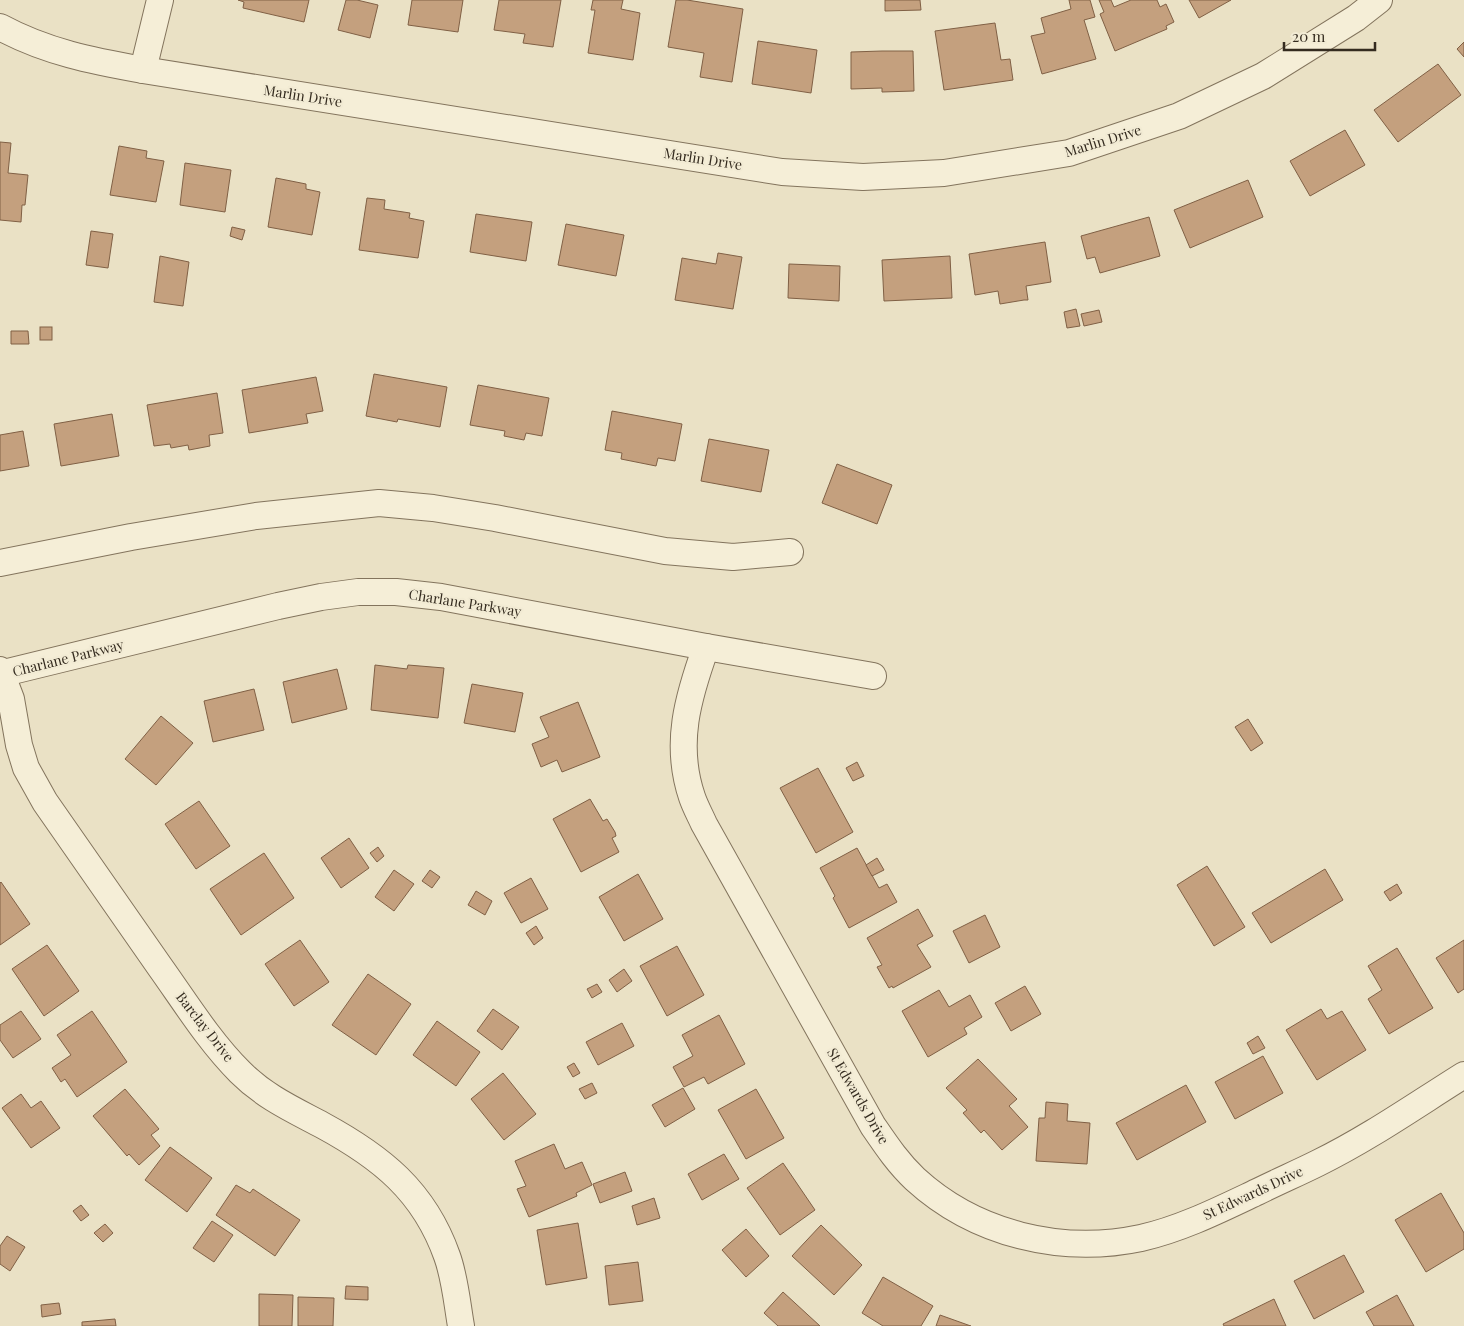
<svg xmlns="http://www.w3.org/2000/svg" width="1464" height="1326" font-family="'Playfair Display',serif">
	<rect width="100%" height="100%" fill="#eae1c5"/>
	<g fill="#c4a07e" stroke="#806045">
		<polygon points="238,0 309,0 304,22 243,8 244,2"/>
		<polygon points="346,0 357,0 378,5 370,38 338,30"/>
		<polygon points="412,0 463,0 458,32 408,25"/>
		<polygon points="499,0 561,0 553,47 523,43 525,34 494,30"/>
		<polygon points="593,0 623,0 621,9 640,13 633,60 588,53 595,10 591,10"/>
		<polygon points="676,0 687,0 743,9 732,82 700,77 704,53 668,47"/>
		<polygon points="885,0 920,0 921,10 885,11"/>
		<polygon points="1069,0 1090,0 1095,17 1084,20 1096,59 1042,74 1031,36 1045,33 1041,18 1071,9"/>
		<polygon points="1099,0 1111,0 1114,7 1131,0 1157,0 1160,7 1166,4 1174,22 1166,26 1167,29 1115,51 1100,14 1104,12"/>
		<polygon points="1189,0 1231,0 1199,18"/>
		<polygon points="995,23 1001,60 1010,59 1013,80 944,90 935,31"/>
		<polygon points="758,41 817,50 811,93 752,84"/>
		<polygon points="1464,42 1464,57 1457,49"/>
		<polygon points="882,51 913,51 914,91 882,92 882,88 851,89 851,52"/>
		<polygon points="1438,64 1461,95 1398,142 1374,110"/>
		<polygon points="1345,130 1365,165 1310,196 1290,161"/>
		<polygon points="0,142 11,143 8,173 28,175 25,205 22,205 21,222 0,220"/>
		<polygon points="119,146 147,151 146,158 164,161 156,202 110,195"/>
		<polygon points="185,163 231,170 225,212 180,205"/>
		<polygon points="276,178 306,184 306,189 320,192 312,235 268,227"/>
		<polygon points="1248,180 1263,217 1190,248 1174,210"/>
		<polygon points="367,198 385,200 384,209 410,213 409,218 424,221 418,258 359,250"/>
		<polygon points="476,214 532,222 526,261 470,252"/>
		<polygon points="1149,217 1160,256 1100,273 1095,257 1087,259 1081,236"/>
		<polygon points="566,224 624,235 616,276 558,265"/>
		<polygon points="232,227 245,230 242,240 230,236"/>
		<polygon points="91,231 113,234 108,268 86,265"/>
		<polygon points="1045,242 1051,282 1026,286 1028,300 1024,300 1000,304 998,291 975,295 969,254"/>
		<polygon points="718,253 742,257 733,309 675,300 682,258 716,264"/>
		<polygon points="160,256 189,262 183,306 154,302"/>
		<polygon points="950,256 952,298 884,301 882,260"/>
		<polygon points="789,264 840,266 839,301 788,298"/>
		<polygon points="1076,309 1080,326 1067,328 1064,312"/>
		<polygon points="1099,310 1102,322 1084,326 1081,314"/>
		<rect x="40" y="327" width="12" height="13"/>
		<polygon points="11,331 28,331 29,344 11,344"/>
		<polygon points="374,374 447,387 440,427 398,419 397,422 366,416"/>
		<polygon points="316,377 323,411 306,414 308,423 249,433 242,390"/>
		<polygon points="478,385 549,398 542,436 526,433 524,440 504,436 505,431 470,425"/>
		<polygon points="217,393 223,433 209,435 210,446 189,450 188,445 171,448 170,444 154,446 147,405"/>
		<polygon points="612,411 682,424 675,461 658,458 656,466 621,459 622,453 605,450"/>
		<polygon points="112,414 119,456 61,466 54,424"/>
		<polygon points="23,431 29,466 0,471 0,435"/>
		<polygon points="709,439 769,450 761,492 701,481"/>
		<polygon points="837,464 892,485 877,524 822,503"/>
		<polygon points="375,665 407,669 408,665 444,668 438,718 371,710"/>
		<polygon points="337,669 347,709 292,723 283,682"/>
		<polygon points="472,684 523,693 515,732 464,723"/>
		<polygon points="254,689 264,730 213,742 204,701"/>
		<polygon points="578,702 600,757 562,772 557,760 541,767 532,744 549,737 540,717"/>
		<polygon points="161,716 193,743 156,785 125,759"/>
		<polygon points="1248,719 1263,743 1251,751 1235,727"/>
		<polygon points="857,762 864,776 853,781 846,768"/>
		<polygon points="818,768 853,832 816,853 780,788"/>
		<polygon points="590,799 603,821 607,819 615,832 616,836 612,838 619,852 581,872 553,819"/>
		<polygon points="199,801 230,846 196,869 165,824"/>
		<polygon points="349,838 369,868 341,888 321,858"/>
		<polygon points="378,847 384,856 377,862 370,853"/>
		<polygon points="857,848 879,888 887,884 897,902 849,928 833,898 835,896 820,868"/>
		<polygon points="264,853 294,898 241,935 210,889"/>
		<polygon points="877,858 884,870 872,876 866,865"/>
		<polygon points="1207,866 1245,927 1214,946 1177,885"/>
		<polygon points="1325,869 1343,900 1271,943 1252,913"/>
		<polygon points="394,870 414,884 394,911 375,897"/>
		<polygon points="430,870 440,877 432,888 422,881"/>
		<polygon points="638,874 663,919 624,941 599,897"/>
		<polygon points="531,878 548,909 521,923 504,893"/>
		<polygon points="1,882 30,924 0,945 0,883"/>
		<polygon points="1397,884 1402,893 1390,901 1384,892"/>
		<polygon points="476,891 492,901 485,915 468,905"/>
		<polygon points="918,909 933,936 917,945 931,967 893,988 892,986 889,988 877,967 882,965 867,938"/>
		<polygon points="985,915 1000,947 969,963 953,931"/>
		<polygon points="536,926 543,938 534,945 526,933"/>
		<polygon points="300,940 329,982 294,1006 265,964"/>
		<polygon points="1464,940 1464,989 1458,993 1436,958"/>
		<polygon points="47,945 79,991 44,1016 12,969"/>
		<polygon points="677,946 704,995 667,1016 640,966"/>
		<polygon points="1397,948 1433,1008 1389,1034 1368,999 1382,990 1368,966"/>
		<polygon points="624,969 632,981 617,992 609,980"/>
		<polygon points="368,974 411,1004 376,1055 332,1025"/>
		<polygon points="597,984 602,992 592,998 587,989"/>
		<polygon points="1025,986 1041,1014 1011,1031 995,1003"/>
		<polygon points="939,990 949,1007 970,995 982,1017 964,1028 967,1034 928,1057 902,1011"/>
		<polygon points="493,1009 519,1027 502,1050 477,1031"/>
		<polygon points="1321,1009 1327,1019 1342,1011 1366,1050 1317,1080 1286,1030"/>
		<polygon points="21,1011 41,1039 13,1058 0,1040 0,1025"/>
		<polygon points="92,1011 127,1062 77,1097 65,1079 61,1082 52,1068 71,1055 57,1035"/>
		<polygon points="719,1015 745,1064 708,1084 704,1077 684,1087 673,1067 693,1056 682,1035"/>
		<polygon points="437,1021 480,1052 456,1086 413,1055"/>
		<polygon points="622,1023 634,1046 598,1065 586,1042"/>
		<polygon points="1258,1036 1265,1048 1253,1054 1247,1043"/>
		<polygon points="1263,1056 1283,1093 1235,1119 1215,1082"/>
		<polygon points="978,1059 1017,1099 1009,1106 1028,1127 1002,1150 984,1130 981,1133 963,1113 967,1110 946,1088"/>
		<polygon points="574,1063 580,1073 573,1077 567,1067"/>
		<polygon points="503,1073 536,1114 504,1140 471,1099"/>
		<polygon points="592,1083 597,1093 585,1099 579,1089"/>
		<polygon points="1186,1085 1206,1122 1137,1160 1116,1123"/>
		<polygon points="683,1088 695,1109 665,1127 652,1105"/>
		<polygon points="125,1089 159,1129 151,1135 160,1146 139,1165 129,1154 127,1156 93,1116"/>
		<polygon points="756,1089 784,1138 746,1159 718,1110"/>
		<polygon points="21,1094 31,1108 41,1101 60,1128 31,1148 2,1108"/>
		<polygon points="1046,1102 1068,1104 1067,1121 1090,1123 1087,1164 1036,1161 1039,1118 1045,1118"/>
		<polygon points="554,1144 565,1169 582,1162 592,1185 576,1193 577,1196 529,1217 517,1189 526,1186 515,1161"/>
		<polygon points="170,1147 212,1178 187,1212 145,1180"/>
		<polygon points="724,1154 739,1179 702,1200 688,1174"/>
		<polygon points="783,1163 815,1210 780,1235 747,1188"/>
		<polygon points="625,1172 632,1191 600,1203 593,1184"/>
		<polygon points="236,1185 250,1193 253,1189 300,1220 275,1256 216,1215"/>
		<polygon points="1441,1193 1464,1233 1464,1249 1426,1272 1395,1220"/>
		<polygon points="654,1198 660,1218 637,1225 632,1206"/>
		<polygon points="81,1205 89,1215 81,1221 73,1211"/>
		<polygon points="212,1221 233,1235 214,1262 193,1248"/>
		<polygon points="578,1223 587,1278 546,1285 537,1230"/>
		<polygon points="105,1224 113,1233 103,1242 94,1233"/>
		<polygon points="821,1225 862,1265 834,1295 792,1256"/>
		<polygon points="746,1229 769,1256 746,1277 722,1250"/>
		<polygon points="7,1236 25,1247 10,1271 0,1264 0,1246"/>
		<polygon points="1344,1255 1364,1292 1314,1319 1294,1281"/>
		<polygon points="638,1262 643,1301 609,1305 605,1266"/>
		<polygon points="883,1277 933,1306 921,1326 883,1326 862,1313"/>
		<polygon points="346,1286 368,1287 368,1300 345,1299"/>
		<polygon points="783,1292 820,1326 778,1326 764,1313"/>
		<polygon points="259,1294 293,1295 292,1326 259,1326"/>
		<polygon points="1397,1295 1414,1326 1374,1326 1366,1312"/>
		<polygon points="298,1297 334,1298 333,1326 298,1326"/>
		<polygon points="1274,1299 1286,1326 1224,1326 1223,1324"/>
		<polygon points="59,1303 61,1314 42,1317 41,1305"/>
		<polygon points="940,1315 968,1325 971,1326 936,1326"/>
		<polygon points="115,1319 116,1326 82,1326 82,1322"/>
	</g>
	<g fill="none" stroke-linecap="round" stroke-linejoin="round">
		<g stroke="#83745d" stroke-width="28">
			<g id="street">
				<path d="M0,27C46,52 93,61 143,70L782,172L863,177L944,173L1069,153L1179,116L1263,76L1356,18L1379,0"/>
				<polyline points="143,70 160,0"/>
				<polyline points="0,563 131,537 256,516 379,503 433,508 495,518 665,551 733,557 790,552"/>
				<path d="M706,647C688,697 674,744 692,797C695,806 700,815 704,824L873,1126C886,1145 898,1163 915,1179C975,1234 1061,1255 1141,1238C1181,1229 1219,1210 1257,1192C1277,1182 1298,1173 1318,1163C1369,1138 1416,1105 1464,1075"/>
				<path d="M0,670L11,699L19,745L26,768L45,802C83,857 122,912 160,967C185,1002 209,1041 240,1072C265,1097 292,1109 322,1125C381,1157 424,1191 447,1256C455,1278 457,1303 461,1326"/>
				<polyline points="0,674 278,606 321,597 358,592 396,592 441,597 706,647 873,676"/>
			</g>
		</g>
		<use href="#street" stroke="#f5eed7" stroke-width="26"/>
	</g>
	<g text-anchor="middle" stroke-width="4.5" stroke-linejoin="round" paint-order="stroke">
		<g font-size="14" fill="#342b1f" stroke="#f2ebd4">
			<text transform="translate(303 96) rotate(9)" y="5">Marlin Drive</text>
			<text transform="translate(1103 141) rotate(-17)" y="5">Marlin Drive</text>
			<text transform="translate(703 159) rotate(9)" y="5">Marlin Drive</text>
			<text transform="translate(465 603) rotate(9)" y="5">Charlane Parkway</text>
			<text transform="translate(68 658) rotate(-14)" y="5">Charlane Parkway</text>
			<text transform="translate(205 1027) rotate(52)" y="5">Barclay Drive</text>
			<text transform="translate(858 1096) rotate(60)" y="5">St Edwards Drive</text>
			<text transform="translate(1253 1193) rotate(-25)" y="5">St Edwards Drive</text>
		</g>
	</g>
	<path d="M1284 42v8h91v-8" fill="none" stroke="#342b1f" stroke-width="2.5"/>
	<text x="1292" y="42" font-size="15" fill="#342b1f" stroke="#f2ebd4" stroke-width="4" paint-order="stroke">20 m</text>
</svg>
